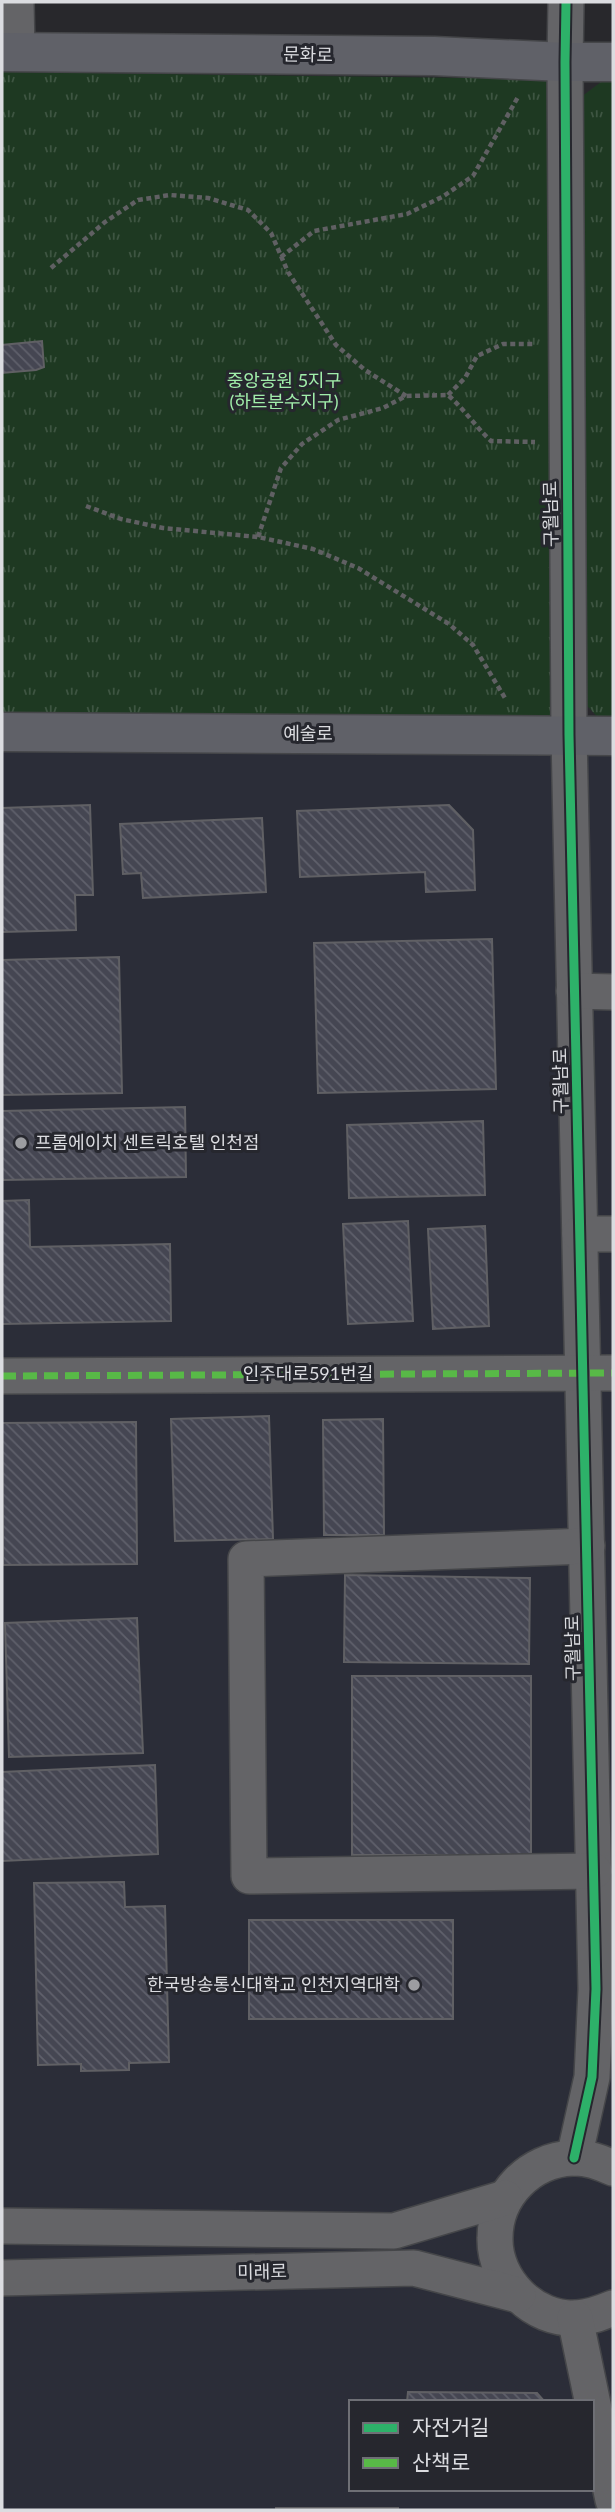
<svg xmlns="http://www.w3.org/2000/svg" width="615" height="2512" font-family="Lato,'Noto Sans KR',sans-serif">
	<defs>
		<pattern id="park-tufts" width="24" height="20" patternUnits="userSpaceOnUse" patternTransform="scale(1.75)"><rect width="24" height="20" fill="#1e3922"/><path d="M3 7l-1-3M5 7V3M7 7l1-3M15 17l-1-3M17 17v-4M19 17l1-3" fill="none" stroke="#3e5542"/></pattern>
		<pattern id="building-back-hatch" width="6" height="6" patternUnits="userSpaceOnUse" patternTransform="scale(1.75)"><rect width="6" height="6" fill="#454652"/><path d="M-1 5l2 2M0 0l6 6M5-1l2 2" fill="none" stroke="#5f606b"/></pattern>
	</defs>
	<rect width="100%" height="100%" fill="#28282c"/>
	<path fill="#2b2d38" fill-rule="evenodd" d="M2,732L613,736V2510H2ZM351,2402H592V2489H351Z"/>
	<polygon fill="url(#park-tufts)" points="2,72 547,79 549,107 565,109 613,73 613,734 569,686 569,735 2,732"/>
	<g fill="url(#building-back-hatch)" stroke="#606064" stroke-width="2">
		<polygon points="42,341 44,367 36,370 2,373 2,345"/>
		<polygon points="90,805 93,895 75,895 76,930 2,932 2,808"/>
		<polygon points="449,805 473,830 475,890 426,892 425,872 300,877 297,811"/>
		<polygon points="262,818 266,892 143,898 141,873 123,874 120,824"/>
		<polygon points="492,939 496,1089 318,1093 314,943"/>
		<polygon points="119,957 122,1093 2,1095 2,960"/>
		<polygon points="185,1107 186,1177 2,1180 2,1111"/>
		<polygon points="483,1121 485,1195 349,1198 347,1125"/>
		<polygon points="29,1200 30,1247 170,1244 171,1321 2,1324 2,1201"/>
		<polygon points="408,1221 413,1321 348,1324 343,1224"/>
		<polygon points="485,1226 489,1326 433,1329 428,1229"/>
		<polygon points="269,1416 273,1539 175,1541 171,1419"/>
		<polygon points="383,1419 384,1535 324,1535 323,1420"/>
		<polygon points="136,1422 137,1564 3,1565 2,1423"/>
		<polygon points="345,1575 530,1578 529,1664 344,1662"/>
		<polygon points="137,1618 143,1753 9,1757 5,1623"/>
		<rect x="352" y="1676" width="179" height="179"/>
		<polygon points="155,1765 158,1854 2,1861 2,1772"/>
		<polygon points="124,1882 125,1907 165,1906 169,2062 129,2063 129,2070 81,2071 81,2064 38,2065 34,1883"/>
		<rect x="249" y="1920" width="204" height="99"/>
		<polygon points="408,2392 537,2393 545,2402 407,2402"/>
		<polygon points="427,2489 564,2489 564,2491"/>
		<rect x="276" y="2508" width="122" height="2"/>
	</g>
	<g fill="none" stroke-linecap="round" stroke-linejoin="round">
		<g stroke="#454649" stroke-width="38">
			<g id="minor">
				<polyline points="16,2 17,52"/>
				<polyline points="566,2 565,62 569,735 596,1989 592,2077 574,2158"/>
				<polyline points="574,991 613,992"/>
				<polyline points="580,1234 613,1234"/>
				<polyline points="2,1376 613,1373"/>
				<polyline points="587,1546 246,1559 249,1876 594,1871"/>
				<path d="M613,2168C600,2162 587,2157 572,2158C530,2160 495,2195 495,2238C494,2281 534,2321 577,2318C591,2317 601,2313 613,2308"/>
				<polyline points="2,2226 394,2231 505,2198"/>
				<polyline points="2,2278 414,2268 518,2295"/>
				<polyline points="575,2318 613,2500"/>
			</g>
		</g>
		<g stroke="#454649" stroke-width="41">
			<g id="major">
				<polyline points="2,52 434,56 565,62 613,62"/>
				<polyline points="2,732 613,736"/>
			</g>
		</g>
		<g stroke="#606063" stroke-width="4.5" stroke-dasharray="5 3.5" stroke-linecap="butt">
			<polyline points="281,257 314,231 407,214 442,197 473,176 518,97"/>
			<polyline points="51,268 105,222 138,200 170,195 208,198 248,210 271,233 288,272 336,345 365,370 406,396"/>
			<polyline points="448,395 465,378 477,356 503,344 533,344"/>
			<polyline points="86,506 121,519 163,528 258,537 313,549 358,568 449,624 473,645 505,698"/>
			<path d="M258,537L281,468L302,444L338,420L383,408L406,396L448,395C464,409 475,426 491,441L535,442"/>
		</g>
		<use href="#minor" stroke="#646467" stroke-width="35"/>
		<use href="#major" stroke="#606168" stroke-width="38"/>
		<polyline stroke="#58b947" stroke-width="7" stroke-dasharray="14 7" stroke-linecap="butt" points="2,1376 613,1373"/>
		<g stroke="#26272e" stroke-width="13">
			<polyline id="cycleway" points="566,2 565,62 569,735 596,1989 592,2077 574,2158"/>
		</g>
		<use href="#cycleway" stroke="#2db169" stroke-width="9"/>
	</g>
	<g fill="#9c9da1" stroke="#26272e" stroke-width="2.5">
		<circle cx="21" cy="1143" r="7"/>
		<circle cx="414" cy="1985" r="7"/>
	</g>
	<g text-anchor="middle" stroke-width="6" stroke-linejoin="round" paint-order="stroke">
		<g font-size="18" fill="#dbdce0" stroke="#26272e">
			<text transform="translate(308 55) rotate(1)" y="6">문화로</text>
			<text transform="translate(551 514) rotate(-91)" y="6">구월남로</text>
			<text x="308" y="740">예술로</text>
			<text transform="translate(561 1081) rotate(-91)" y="6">구월남로</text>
			<text x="308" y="1380">인주대로591번길</text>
			<text transform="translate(573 1648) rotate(-91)" y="6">구월남로</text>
			<text transform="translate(262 2272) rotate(-1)" y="6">미래로</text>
		</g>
		<g font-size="18" fill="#a0edaa" stroke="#26272e">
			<text x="284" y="387">중앙공원 5지구<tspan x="284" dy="21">(하트분수지구)</tspan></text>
		</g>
		<g font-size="18" fill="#dbdce0" stroke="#26272e" text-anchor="start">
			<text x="35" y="1149">프롬에이치 센트릭호텔 인천점</text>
			<text x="400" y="1991" text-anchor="end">한국방송통신대학교 인천지역대학</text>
		</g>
	</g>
	<rect width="615" height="2512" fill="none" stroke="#dbdce0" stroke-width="7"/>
	<rect x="349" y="2400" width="245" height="91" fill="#26272e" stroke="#6e6f75" stroke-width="2"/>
	<rect x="363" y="2423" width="35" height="10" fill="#2db169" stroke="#6e6f75" stroke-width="2"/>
	<text x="412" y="2435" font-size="21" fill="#dbdce0">자전거길</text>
	<rect x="363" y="2458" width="35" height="10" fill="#58b947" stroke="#6e6f75" stroke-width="2"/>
	<text x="412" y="2470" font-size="21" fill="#dbdce0">산책로</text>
</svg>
